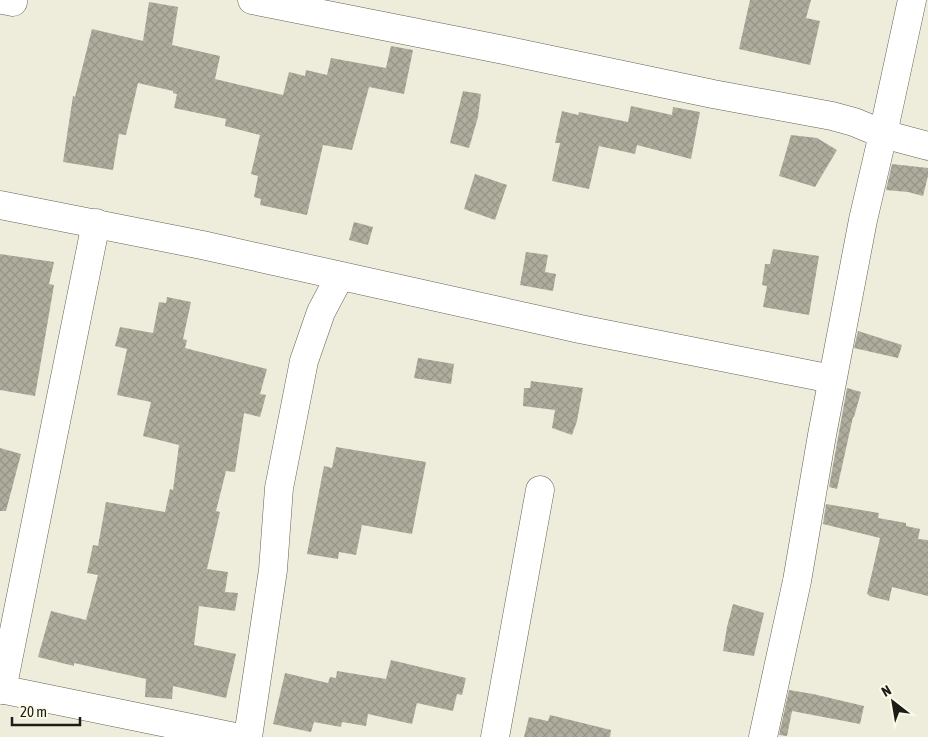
<svg xmlns="http://www.w3.org/2000/svg" width="928" height="737" font-family="'Asap Condensed',sans-serif">
	<defs>
		<pattern id="building-cross-hatch" width="8" height="8" patternUnits="userSpaceOnUse" patternTransform="scale(1.25)"><rect width="8" height="8" fill="#aead9d"/><path d="M0 0l8 8M0 8l8-8" fill="none" stroke="#959486"/></pattern>
	</defs>
	<rect width="100%" height="100%" fill="#eeecdb"/>
	<g fill="url(#building-cross-hatch)">
		<polygon points="750,0 811,0 806,18 820,21 810,65 739,49"/>
		<polygon points="149,2 178,7 172,45 220,56 215,79 283,95 289,72 305,76 306,70 327,75 331,58 386,68 391,46 413,50 404,94 369,87 352,150 323,145 307,215 260,205 261,199 254,197 258,176 251,174 260,135 225,126 226,119 174,108 177,94 173,93 173,91 138,83 126,135 119,134 113,170 63,162 73,96 75,97 92,29 143,41"/>
		<polygon points="463,91 481,94 478,117 469,148 450,143"/>
		<polygon points="631,106 672,115 673,107 700,112 691,159 637,145 635,154 599,146 589,189 552,181 560,143 555,143 562,111 578,115 579,112 628,122"/>
		<polygon points="791,135 817,138 837,150 815,187 779,176"/>
		<polygon points="892,164 928,168 928,176 923,196 908,192 886,190"/>
		<polygon points="475,174 507,185 495,220 464,209"/>
		<polygon points="354,222 373,227 368,245 349,240"/>
		<polygon points="773,249 819,256 809,315 763,307 767,286 762,285 765,264 770,264"/>
		<polygon points="526,252 548,255 545,272 556,274 553,291 520,285"/>
		<polygon points="0,254 54,262 49,284 54,285 35,396 0,390"/>
		<polygon points="167,297 191,302 183,339 187,340 185,348 267,369 260,394 266,395 260,417 244,413 235,472 226,471 216,511 220,512 207,569 228,572 225,592 238,593 235,611 199,606 194,645 236,654 226,698 173,686 172,699 145,697 146,679 74,663 74,666 38,657 51,611 86,620 98,575 87,573 93,545 98,546 106,502 165,512 170,489 173,490 179,445 143,436 151,402 117,395 127,349 115,346 120,327 153,333 159,302 166,303"/>
		<polygon points="858,331 902,345 898,358 854,348"/>
		<polygon points="418,358 454,364 451,384 414,378"/>
		<polygon points="531,381 583,388 577,421 572,435 552,428 555,410 523,406 524,388 530,388"/>
		<polygon points="847,388 861,392 854,417 853,417 837,489 829,487"/>
		<polygon points="336,447 426,462 412,534 362,525 356,555 339,552 338,559 307,554 324,466 332,468"/>
		<polygon points="0,448 21,454 6,511 0,511"/>
		<polygon points="826,504 879,513 878,518 906,523 906,526 920,529 918,539 928,540 928,596 892,587 889,601 869,596 869,595 867,594 880,538 823,524"/>
		<polygon points="733,604 764,613 754,656 723,651 727,627"/>
		<polygon points="391,660 466,678 462,695 457,694 453,711 417,703 412,724 368,714 366,726 342,722 341,727 314,722 311,732 273,724 285,673 328,683 330,677 336,678 337,671 386,679"/>
		<polygon points="789,690 813,694 864,706 860,724 792,711 787,736 779,735"/>
		<polygon points="550,715 611,730 610,737 524,737 529,717 548,721"/>
	</g>
	<g fill="none" stroke-linecap="round" stroke-linejoin="round">
		<g stroke="#636253" stroke-width="29">
			<g id="minor">
				<polyline points="3,0 13,2"/>
				<polyline points="252,0 504,50 713,94 832,116 854,122 883,134 928,146"/>
				<polyline points="0,205 202,245 580,329 832,379"/>
				<polyline points="0,689 235,737"/>
				<polyline points="2,690 96,223"/>
				<polyline points="248,737 273,570 279,488 304,361 321,312 340,276"/>
				<polyline points="495,737 540,490"/>
				<polyline points="763,737 797,581 822,435 863,220 883,134 912,0"/>
			</g>
		</g>
		<use href="#minor" stroke="#fff" stroke-width="28"/>
	</g>
	<g transform="translate(893 702) rotate(329)" stroke="#fbfae9" stroke-width="4" paint-order="stroke">
	<path d="M0-4L9 19L0 12L-9 19Z" fill="#1d1d17"/>
	<text y="-8" font-size="14" font-weight="bold" text-anchor="middle" fill="#1d1d17">N</text>
	</g>
	<path d="M12 717v8h68v-8" fill="none" stroke="#1d1d17" stroke-width="2.5"/>
	<text x="20" y="717" font-size="15" fill="#1d1d17" stroke="#fbfae9" stroke-width="4" paint-order="stroke">20 m</text>
</svg>
